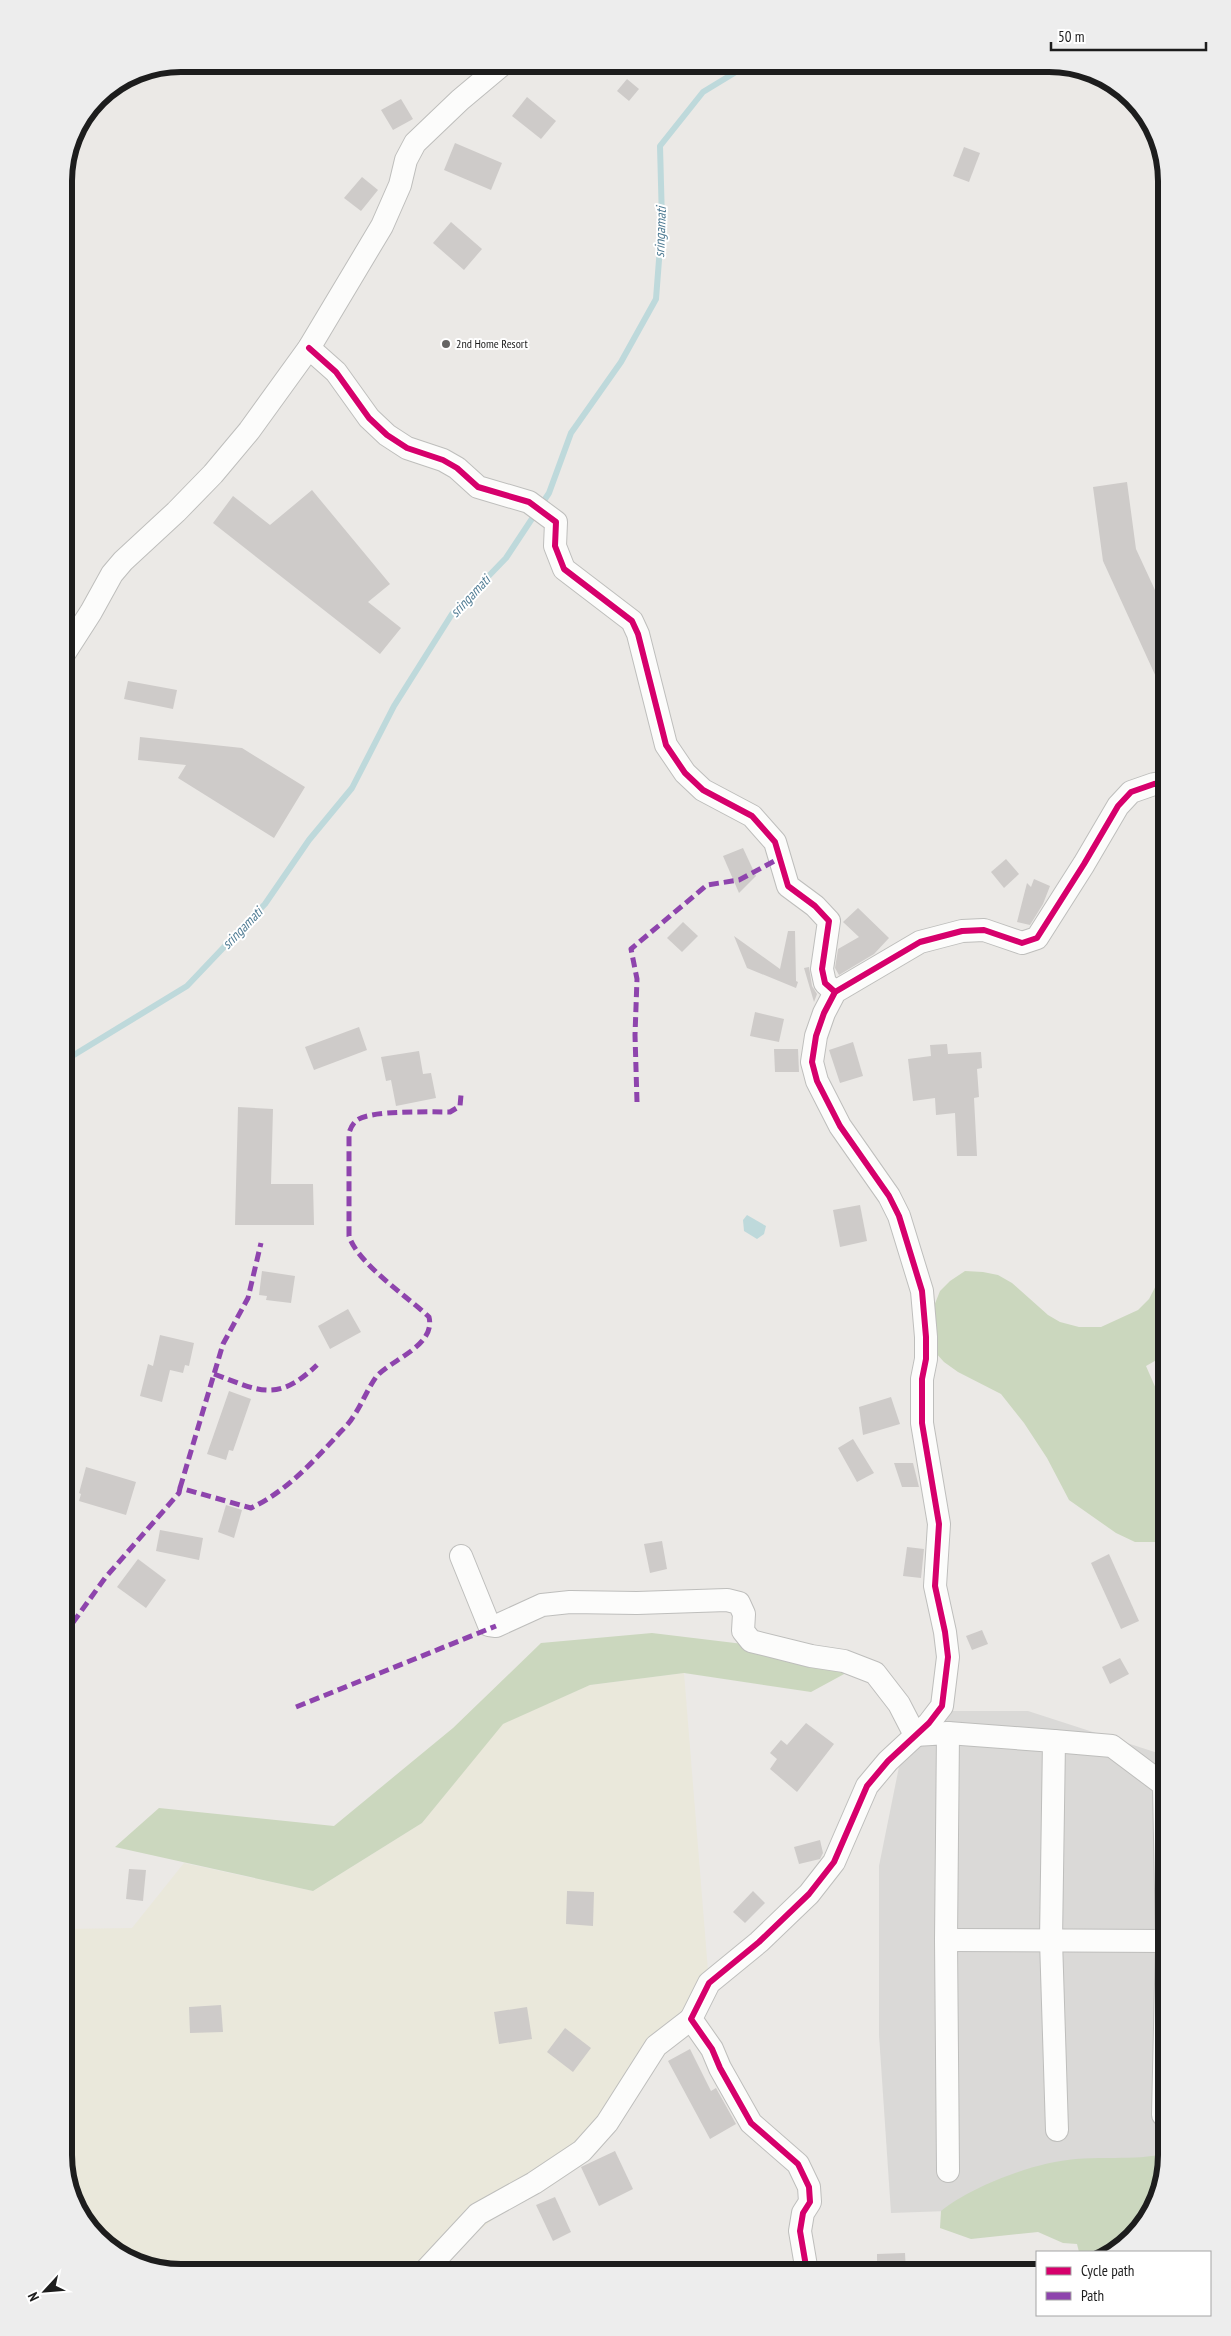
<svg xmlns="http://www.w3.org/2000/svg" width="1231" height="2336" font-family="'PT Sans Narrow',sans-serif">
	<rect width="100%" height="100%" fill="#ebe9e6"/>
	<polygon fill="#dad9d7" points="940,1711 1028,1711 1167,1756 1167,2155 1036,2208 891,2213 879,2035 879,1866 902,1752"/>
	<polygon fill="#eae8db" points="684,1673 709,1983 592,2139 428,2272 174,2272 116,2252 73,2200 64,2155 64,1929 132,1928 184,1863 313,1891 422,1823 502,1724 590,1685"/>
	<g fill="#cbd7be">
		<polygon points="1167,1248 1167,1354 1146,1366 1167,1414 1167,1538 1159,1542 1135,1542 1116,1533 1069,1500 1047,1458 1024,1423 1001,1394 958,1372 944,1362 935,1352 932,1311 940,1291 950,1281 965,1271 983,1272 998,1275 1012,1283 1048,1315 1060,1322 1079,1327 1101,1327 1138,1310 1149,1299 1163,1272"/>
		<polygon points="652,1633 777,1648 846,1673 811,1692 684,1673 590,1685 503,1724 422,1823 313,1891 115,1847 159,1808 334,1826 453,1728 541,1643"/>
		<path d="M1167,2153L1147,2220L1108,2252H1079L1077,2244L1063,2243L1038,2232L971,2239L940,2228L941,2211C972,2186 1035,2162 1076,2159C1106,2156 1137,2161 1167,2153Z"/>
	</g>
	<polygon fill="#bed9db" points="747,1215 766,1226 764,1234 757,1239 744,1231 743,1220"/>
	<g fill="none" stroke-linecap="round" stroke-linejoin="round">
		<polyline stroke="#bed9db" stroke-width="6" points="64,1061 187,986 265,904 309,840 352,788 394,706 452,614 506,558 549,493 571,433 621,362 656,299 662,221 660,146 703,92 749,64"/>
	</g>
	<g fill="#cecbc9">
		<polygon points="627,79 639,89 629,101 617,91"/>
		<polygon points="527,97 556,121 541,139 512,116"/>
		<polygon points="401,99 413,119 393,130 381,110"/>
		<polygon points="455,143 502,163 491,190 444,170"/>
		<polygon points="964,147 980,153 969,182 953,176"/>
		<polygon points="362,177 378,190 361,211 344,198"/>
		<polygon points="451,222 482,249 464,270 433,243"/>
		<polygon points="1127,482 1136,549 1167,616 1167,701 1103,561 1093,487"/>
		<polygon points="312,490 390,584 368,602 401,628 380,654 213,523 233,496 270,525"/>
		<polygon points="128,681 177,690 173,709 124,699"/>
		<polygon points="140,737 242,748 305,787 274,838 178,778 186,765 138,760"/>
		<polygon points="743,848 756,876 739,893 723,856"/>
		<polygon points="1006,859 1019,874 1004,888 991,872"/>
		<polygon points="1034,879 1050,886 1043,904 1030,925 1017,922 1027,883 1031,887"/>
		<polygon points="858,908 889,938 874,954 839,975 835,968 838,949 859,937 843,922"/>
		<polygon points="683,922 698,936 682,952 667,938"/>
		<polygon points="788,931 795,931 796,981 798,982 796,988 747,968 734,936 780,969"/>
		<polygon points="809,967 812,986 817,994 814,1002 804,968"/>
		<polygon points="755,1012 784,1019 779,1042 750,1036"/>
		<polygon points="359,1027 367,1050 314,1070 305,1047"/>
		<polygon points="853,1042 863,1076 840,1083 829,1050"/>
		<polygon points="947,1044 948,1054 981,1052 982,1068 977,1069 979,1097 974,1098 977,1156 957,1156 955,1113 936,1115 935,1098 913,1101 908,1059 931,1056 930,1045"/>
		<polygon points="774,1049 798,1049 799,1072 775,1072"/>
		<polygon points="419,1051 423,1074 431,1073 436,1098 396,1106 391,1080 386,1081 381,1057"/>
		<polygon points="238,1107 273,1109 271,1184 313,1184 314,1225 235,1225"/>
		<polygon points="860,1205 867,1241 840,1247 833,1210"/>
		<polygon points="262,1271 295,1276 291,1303 266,1300 267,1296 259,1295"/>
		<polygon points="348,1309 361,1332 330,1349 318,1326"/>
		<polygon points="160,1335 194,1343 189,1366 185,1365 183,1373 170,1370 162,1402 140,1396 148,1364 153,1366"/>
		<polygon points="229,1391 251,1399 233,1451 229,1450 226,1460 207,1454"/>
		<polygon points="891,1397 900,1424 863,1435 859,1407"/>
		<polygon points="853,1439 874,1473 857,1482 838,1448"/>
		<polygon points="894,1463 913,1463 919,1487 902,1487"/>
		<polygon points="86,1467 136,1482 126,1515 79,1501 81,1494 79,1493"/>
		<polygon points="226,1505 242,1510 234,1538 218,1532"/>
		<polygon points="160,1530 203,1538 199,1560 156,1551"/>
		<polygon points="662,1541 667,1569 650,1573 644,1544"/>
		<polygon points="907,1547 924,1549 921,1578 903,1576"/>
		<polygon points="1109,1554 1139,1621 1121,1629 1091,1563"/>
		<polygon points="138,1559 166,1580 146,1608 117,1587"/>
		<polygon points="982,1630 988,1644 972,1650 966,1636"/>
		<polygon points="1120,1658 1129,1674 1110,1684 1102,1667"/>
		<polygon points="806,1723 834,1744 797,1792 770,1769 777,1759 770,1753 781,1740 787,1745"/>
		<polygon points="820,1840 823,1853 820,1859 799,1864 794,1847"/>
		<polygon points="129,1869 146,1870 143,1901 126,1899"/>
		<polygon points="567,1891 594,1892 593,1926 566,1924"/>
		<polygon points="753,1891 765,1903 745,1923 733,1912"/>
		<polygon points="221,2005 223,2032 190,2033 189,2007"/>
		<polygon points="527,2007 532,2039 499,2044 494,2012"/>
		<polygon points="565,2028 591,2048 573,2072 547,2052"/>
		<polygon points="690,2049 711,2091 716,2088 736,2124 710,2139 668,2061"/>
		<polygon points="615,2151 633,2189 599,2206 581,2167"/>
		<polygon points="555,2197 571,2232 553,2241 536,2205"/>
		<polygon points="905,2253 906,2272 877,2272 877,2254"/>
	</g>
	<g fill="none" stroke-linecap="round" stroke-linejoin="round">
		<g stroke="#bebebc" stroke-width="24">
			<g id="minor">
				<polyline points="309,348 336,372 369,418 387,435 407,448 443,460 457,468 478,487 529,502 556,522 555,546 564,569 632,621 638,634 666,745 685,773 703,790 752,816 775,842 788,886 815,906 829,921 822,969 825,983 835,992"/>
				<polyline points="64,654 91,612 112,574 123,561 176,512 213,474 249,431 309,348 382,226 400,185 406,160 415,143 460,100 503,64"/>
				<polyline points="461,1556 489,1625 496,1626 542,1605 570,1602 637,1603 727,1600 739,1603 744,1614 743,1631 751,1641 811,1656 844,1661 875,1673 899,1704 915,1735 948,1733 946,1940 948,2171"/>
				<polyline points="948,1733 1054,1741 1051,1940 1057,2130"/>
				<polyline points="1054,1741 1112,1746 1164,1785 1167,1941 1163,2115"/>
				<polyline points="946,1940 1167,1941"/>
				<polyline points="424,2272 478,2214 534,2183 582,2151 607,2123 656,2046 691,2019"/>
				<polyline points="807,2272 800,2231 803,2213 810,2202 809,2187 798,2164 751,2123 720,2068 712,2049 691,2019 709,1983 759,1942 809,1894 834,1862 867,1786 888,1761 929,1723 942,1706 948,1657 945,1632 935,1586 939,1524 922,1423 922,1379 926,1359 926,1337 922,1291 899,1216 889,1196 840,1126 817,1081 812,1062 816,1036 824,1013 835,992 920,942 962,931 984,930 1022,943 1037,938 1084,864 1118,806 1131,792 1154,784 1167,782"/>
			</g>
		</g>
		<use href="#minor" stroke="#fcfcfb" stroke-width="22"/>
		<g stroke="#8e44ad" stroke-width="5" stroke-dasharray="10 5" stroke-linecap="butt">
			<polyline points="637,1102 635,1035 637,979 631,949 707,885 739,880 780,858"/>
			<path d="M214,1374C260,1391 277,1403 317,1365"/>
			<polyline points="180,1488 223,1344 248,1298 261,1243"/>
			<path d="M64,1635L105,1578L179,1493L180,1488L251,1508C285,1492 311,1464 336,1437C341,1431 349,1424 353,1417C362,1404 367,1390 376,1377C390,1360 436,1346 429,1317C407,1296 358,1264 349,1236V1133C351,1127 353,1123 357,1120C371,1110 431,1112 450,1112L460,1106L461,1095"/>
			<polyline points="296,1707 496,1626"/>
		</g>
		<g stroke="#fff" stroke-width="9">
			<g id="cycleway">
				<polyline points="309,348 336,372 369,418 387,435 407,448 443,460 457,468 478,487 529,502 556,522 555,546 564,569 632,621 638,634 666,745 685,773 703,790 752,816 775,842 788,886 815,906 829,921 822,969 825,983 835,992"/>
				<polyline points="807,2272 800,2231 803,2213 810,2202 809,2187 798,2164 751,2123 720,2068 712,2049 691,2019 709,1983 759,1942 809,1894 834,1862 867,1786 888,1761 929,1723 942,1706 948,1657 945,1632 935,1586 939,1524 922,1423 922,1379 926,1359 926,1337 922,1291 899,1216 889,1196 840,1126 817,1081 812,1062 816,1036 824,1013 835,992 920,942 962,931 984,930 1022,943 1037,938 1084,864 1118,806 1131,792 1154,784 1167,782"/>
			</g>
		</g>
		<use href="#cycleway" stroke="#d6006c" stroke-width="6"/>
	</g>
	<circle fill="#656463" stroke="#fff" stroke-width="2" cx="446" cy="344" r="5"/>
	<g text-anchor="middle" stroke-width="4" stroke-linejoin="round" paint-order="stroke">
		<g font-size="12" fill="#1d1d1d" stroke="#fff" text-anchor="start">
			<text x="456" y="348">2nd Home Resort</text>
		</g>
		<g font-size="14" font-style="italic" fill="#4f7b93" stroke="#fff">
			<text transform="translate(660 232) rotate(-88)" y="5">sringamati</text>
			<text transform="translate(470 596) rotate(-47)" y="5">sringamati</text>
			<text transform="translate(242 928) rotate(-46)" y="5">sringamati</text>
		</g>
	</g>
	<path d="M0 0H1231V2336H0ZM181 72H1049A109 109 0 0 1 1158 181V2155A109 109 0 0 1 1049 2264H181A109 109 0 0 1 72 2155V181A109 109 0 0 1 181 72Z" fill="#ededed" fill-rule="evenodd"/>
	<path fill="none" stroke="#1d1d1d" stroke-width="6" d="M181 72H1049A109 109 0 0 1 1158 181V2155A109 109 0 0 1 1049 2264H181A109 109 0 0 1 72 2155V181A109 109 0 0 1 181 72Z"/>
	<rect x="1036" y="2251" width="175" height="65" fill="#ffffff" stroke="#a5a5a5"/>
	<rect x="1046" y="2267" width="25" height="8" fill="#d6006c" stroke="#a5a5a5"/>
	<text x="1081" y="2276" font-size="15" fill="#1d1d1d">Cycle path</text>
	<rect x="1046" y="2292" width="25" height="8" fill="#8e44ad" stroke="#a5a5a5"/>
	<text x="1081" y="2301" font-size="15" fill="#1d1d1d">Path</text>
	<g transform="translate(45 2291) rotate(244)" stroke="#ffffff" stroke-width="4" paint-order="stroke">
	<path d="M0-4L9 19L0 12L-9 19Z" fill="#1d1d1d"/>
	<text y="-8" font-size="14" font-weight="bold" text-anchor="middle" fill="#1d1d1d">N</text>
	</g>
	<path d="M1051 42v8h155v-8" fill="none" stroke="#1d1d1d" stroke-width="2.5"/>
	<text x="1058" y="42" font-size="15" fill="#1d1d1d" stroke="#ffffff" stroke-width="4" paint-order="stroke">50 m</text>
</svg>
